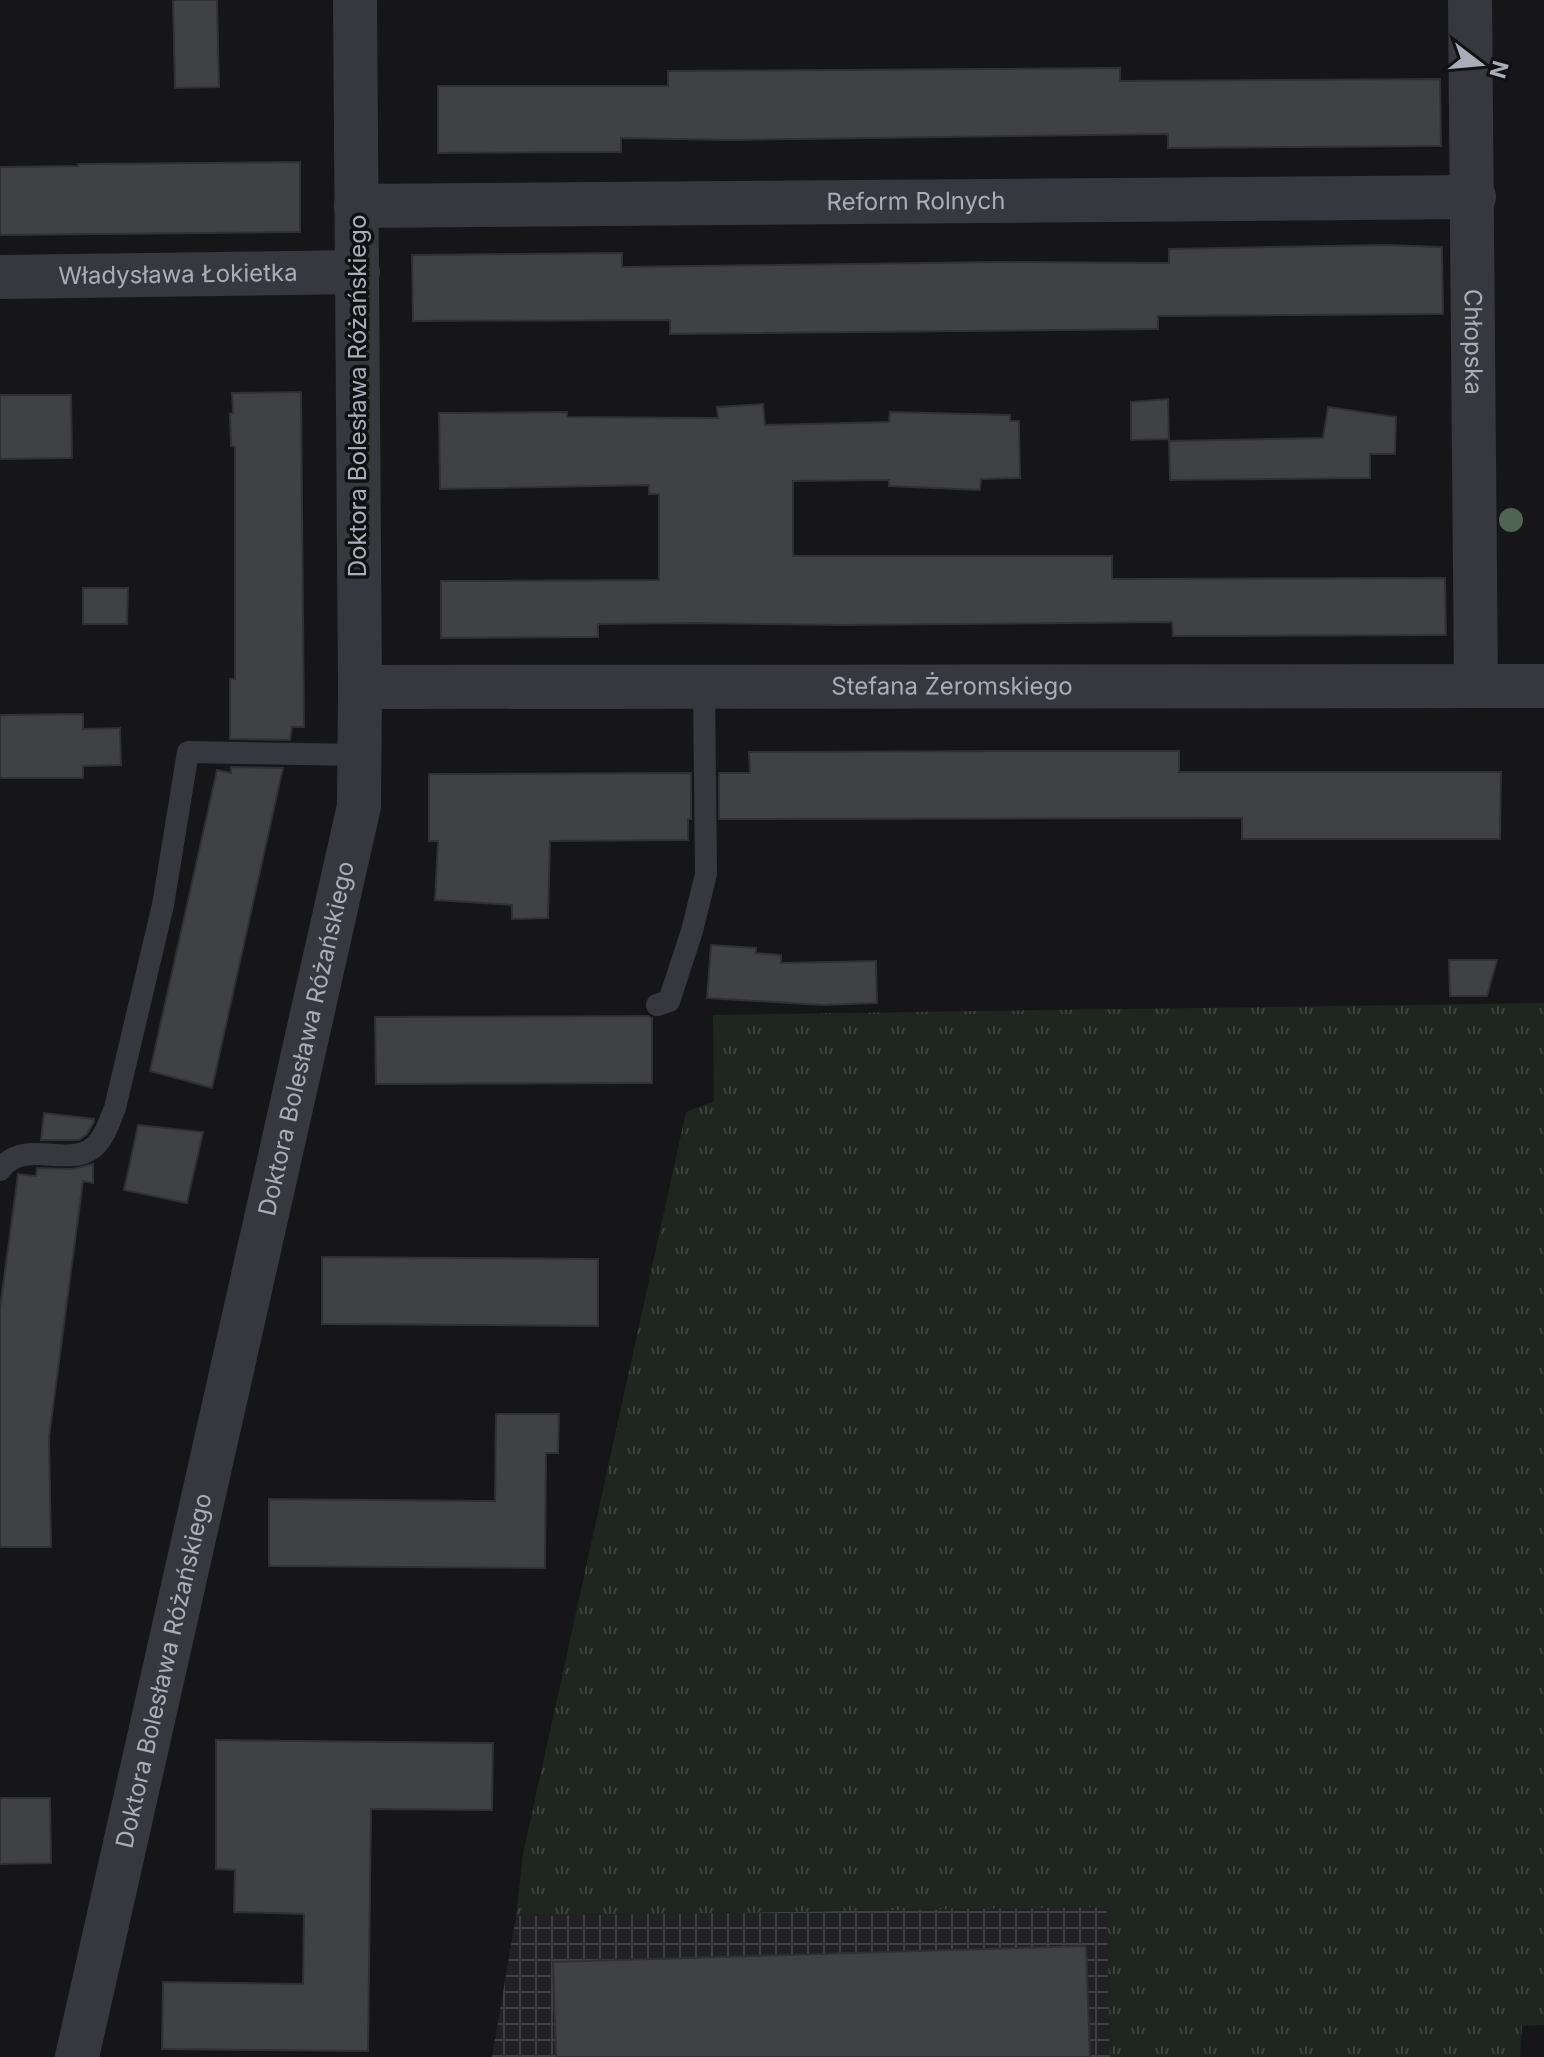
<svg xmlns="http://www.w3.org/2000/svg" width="1544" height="2057" font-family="Inter,sans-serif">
	<defs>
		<pattern id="industrial-grid" width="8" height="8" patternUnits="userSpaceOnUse" patternTransform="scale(2)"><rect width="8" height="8" fill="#222225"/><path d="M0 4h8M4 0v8" fill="none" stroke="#3f3f43"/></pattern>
		<pattern id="grass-tufts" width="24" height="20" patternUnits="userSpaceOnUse" patternTransform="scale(2)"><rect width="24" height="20" fill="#1e261f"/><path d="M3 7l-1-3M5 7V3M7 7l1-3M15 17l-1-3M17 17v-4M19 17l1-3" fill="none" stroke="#3c433d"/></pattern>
	</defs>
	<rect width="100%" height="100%" fill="#161618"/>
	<polygon fill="url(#industrial-grid)" points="1107,1907 1110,2057 492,2057 516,1916"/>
	<polygon fill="url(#grass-tufts)" points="1544,1003 1544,2025 1522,2026 1520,2057 1110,2057 1107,1907 516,1916 523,1854 686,1112 714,1101 713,1015"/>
	<g fill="#404145" stroke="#303034" stroke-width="2">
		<polygon points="173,0 217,0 219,87 175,88"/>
		<polygon points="1120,68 1120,81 1440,79 1441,146 1168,148 1168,134 730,140 621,138 621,152 438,153 438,86 668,86 668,71"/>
		<polygon points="300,162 300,232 0,235 0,167 78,166 78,164"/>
		<polygon points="1384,245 1442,247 1443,314 1158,316 1158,329 670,334 670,320 413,321 412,255 622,253 622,267 996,262 1169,263 1169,249"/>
		<polygon points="301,392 304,727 292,727 290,740 230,739 230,679 235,679 235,447 231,446 230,414 233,413 232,393"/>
		<polygon points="0,395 71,395 72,458 0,459"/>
		<polygon points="1168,399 1169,439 1131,440 1131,402"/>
		<polygon points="763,404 765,425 889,422 890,412 1010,415 1010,421 1019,421 1020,478 981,479 980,490 889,486 889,480 793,481 793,556 1112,556 1112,579 1445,578 1446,635 1173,636 1172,622 842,625 695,623 598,624 598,637 441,638 441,581 659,580 659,494 649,494 649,485 440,489 439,413 567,412 567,417 718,418 717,407"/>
		<polygon points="1328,407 1396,417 1395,454 1370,454 1370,478 1170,480 1169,441 1323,438"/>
		<polygon points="83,588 128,588 127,624 83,624"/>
		<polygon points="83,714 83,729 120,728 121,765 83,766 83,778 0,778 0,715"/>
		<polygon points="1008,751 1179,751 1179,772 1501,772 1500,839 1242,839 1242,818 719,819 719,773 750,773 749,752"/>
		<polygon points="231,767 283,768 212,1088 150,1071 217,770 231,773"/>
		<polygon points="691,773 691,819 688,819 688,840 550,841 548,918 512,919 512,905 435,900 438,841 429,841 429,774"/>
		<polygon points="711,945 756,948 756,953 781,955 781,963 876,961 877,1003 823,1005 707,998"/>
		<polygon points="1449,960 1497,960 1487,996 1450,996"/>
		<polygon points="648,1016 652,1018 652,1083 376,1084 375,1017"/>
		<polygon points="44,1113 94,1119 94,1122 87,1134 79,1140 41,1140"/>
		<polygon points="138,1125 203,1132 187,1203 124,1190"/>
		<polygon points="93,1164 93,1183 83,1181 49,1437 51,1547 0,1547 0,1308 18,1174 36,1176 37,1168 72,1169"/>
		<polygon points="322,1257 598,1259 598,1326 322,1324"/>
		<polygon points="496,1414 559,1414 558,1453 546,1453 545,1568 269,1566 269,1499 495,1501"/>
		<polygon points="216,1740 493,1743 492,1810 371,1809 368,2051 162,2049 163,1982 303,1984 304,1914 234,1912 235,1870 216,1869"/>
		<polygon points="0,1798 50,1798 51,1863 0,1864"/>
		<polygon points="1086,1946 1090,2057 556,2057 553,1962"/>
	</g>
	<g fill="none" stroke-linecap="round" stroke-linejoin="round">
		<g stroke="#37383d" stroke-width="22">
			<polyline points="657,1005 669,1001 692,931 706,874 704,687"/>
			<path d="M0,1170C24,1137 68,1169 94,1147C105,1137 109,1122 115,1108L163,905L188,752L360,755"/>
		</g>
		<g stroke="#37383d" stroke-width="44">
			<path id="s1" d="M1470,0L1476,686"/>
			<path id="s2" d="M356,206L1474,197"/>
			<path id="s3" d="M0,277L358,272"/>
			<path id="s4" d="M360,687L1544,686"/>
			<path id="s5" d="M77,2057L359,806L360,687L355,0"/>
		</g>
	</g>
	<circle fill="#506452" cx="1511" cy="520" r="12"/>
	<g text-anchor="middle" stroke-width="7" stroke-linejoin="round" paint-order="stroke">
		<g font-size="24" fill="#a8adb8" stroke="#111113">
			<text dy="8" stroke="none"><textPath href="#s2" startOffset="560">Reform Rolnych</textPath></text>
			<text dy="8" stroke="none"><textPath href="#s3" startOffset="178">Władysława Łokietka</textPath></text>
			<text dy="8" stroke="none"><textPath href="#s1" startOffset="342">Chłopska</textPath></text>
			<text transform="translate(358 396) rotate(-90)" y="8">Doktora Bolesława Różańskiego</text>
			<text dy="8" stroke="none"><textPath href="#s4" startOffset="592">Stefana Żeromskiego</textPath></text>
			<text dy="8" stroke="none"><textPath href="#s5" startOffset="1044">Doktora Bolesława Różańskiego</textPath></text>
			<text dy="8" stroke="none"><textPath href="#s5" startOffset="396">Doktora Bolesława Różańskiego</textPath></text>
		</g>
	</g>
	<g transform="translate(1480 64) rotate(106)" stroke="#111113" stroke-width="6" paint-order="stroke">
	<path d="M0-6L14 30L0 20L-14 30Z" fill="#a8adb8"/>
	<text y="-12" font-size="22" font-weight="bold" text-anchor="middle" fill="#a8adb8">N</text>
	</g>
</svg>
